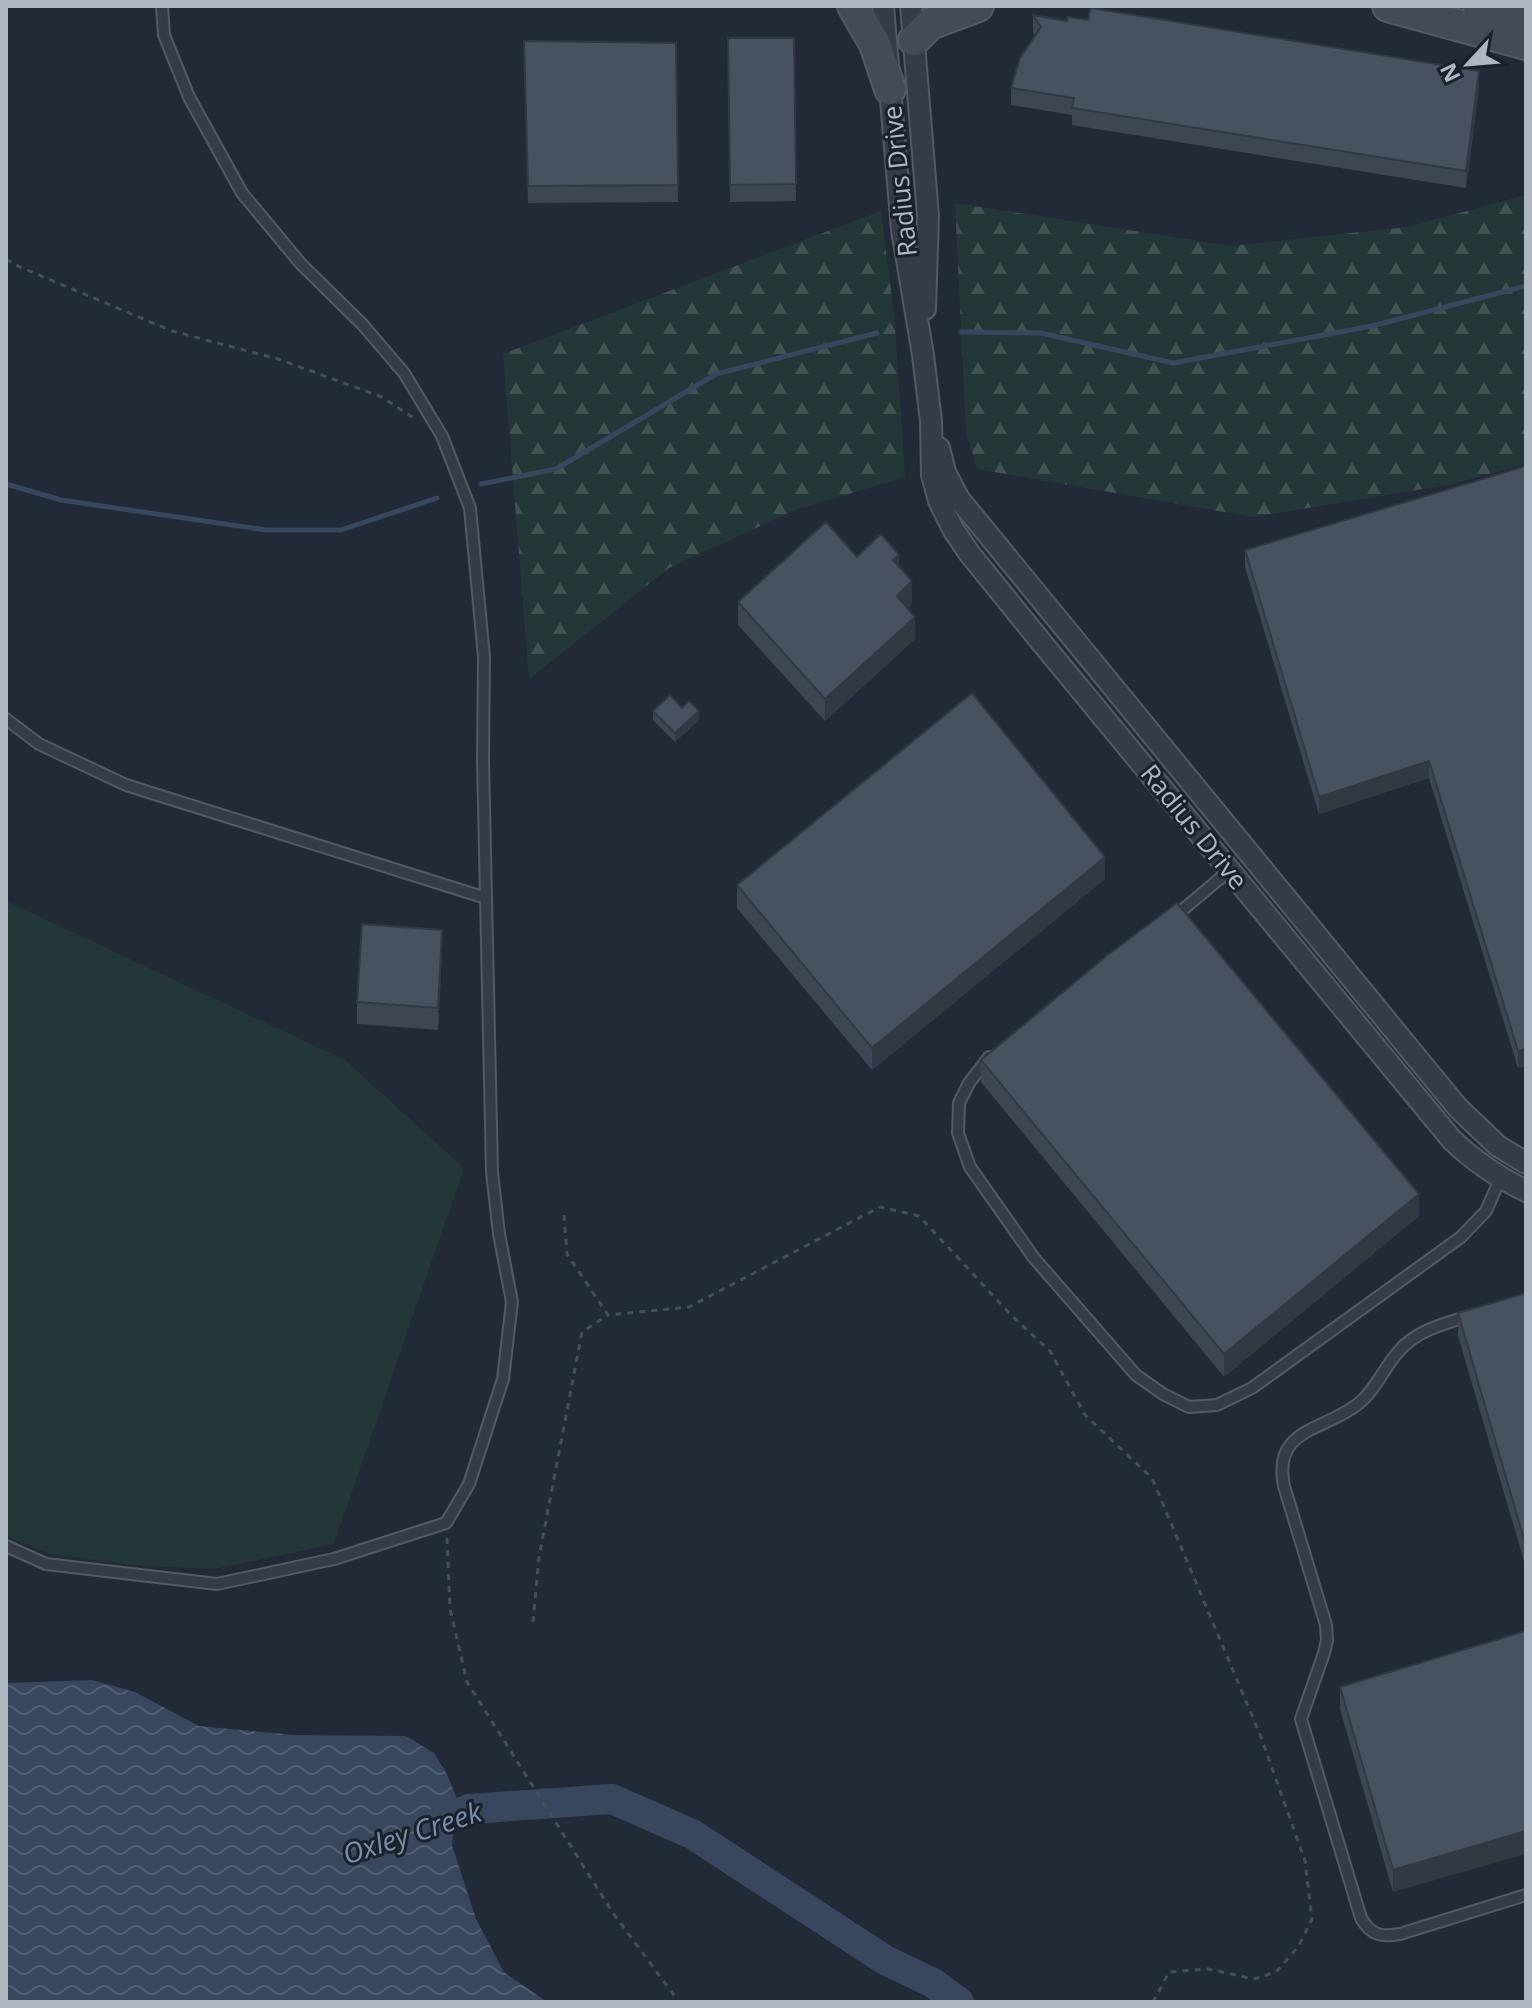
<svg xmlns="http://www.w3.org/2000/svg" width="1532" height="2008" font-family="'Open Sans',sans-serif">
	<defs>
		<pattern id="forest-firs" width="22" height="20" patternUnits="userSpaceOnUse" patternTransform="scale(2)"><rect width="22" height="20" fill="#243738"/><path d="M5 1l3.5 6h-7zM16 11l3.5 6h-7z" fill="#415253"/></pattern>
		<pattern id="water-waves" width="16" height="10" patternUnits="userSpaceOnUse" patternTransform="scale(2)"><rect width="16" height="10" fill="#38475e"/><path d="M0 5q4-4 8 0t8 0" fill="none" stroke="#525f73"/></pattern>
	</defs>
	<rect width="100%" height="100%" fill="#212a36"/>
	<polygon fill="#243738" points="6,901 345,1060 464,1168 334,1544 214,1569 140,1566 50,1554 6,1536"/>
	<g fill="url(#forest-firs)">
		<polygon points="1526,195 1526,464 1448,485 1253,517 977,469 966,431 955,203 1231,246 1407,227"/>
		<polygon points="881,211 894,314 905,477 795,510 669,568 529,679 503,354"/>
	</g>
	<polygon fill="url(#water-waves)" points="92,1680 135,1692 199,1726 294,1735 406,1736 434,1753 447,1774 459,1804 469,1809 454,1827 452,1845 476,1919 504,1972 547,2002 6,2002 6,1683"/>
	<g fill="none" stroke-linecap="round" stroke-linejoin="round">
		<g stroke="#38475e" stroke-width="5">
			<polyline points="961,332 1041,333 1173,363 1372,326 1526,286"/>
			<polyline points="6,484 61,500 266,530 341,530 437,498"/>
			<polyline points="481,484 556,469 716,374 877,333"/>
		</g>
		<polyline stroke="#38475e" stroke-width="30" points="433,1824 469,1809 612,1799 692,1834 885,1960 933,1983 959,2002"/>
		<g stroke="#525a64" stroke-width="14">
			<g id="lane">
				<polyline points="6,719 39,744 126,785 486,898"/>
				<polyline points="1174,917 1230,870"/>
				<polyline points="989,1057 969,1083 959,1103 958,1133 970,1167 1034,1258 1136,1375 1163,1394 1189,1407 1217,1405 1252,1388 1461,1237 1486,1211 1500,1179"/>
				<path d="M1469,1316C1444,1324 1417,1330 1399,1351C1384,1367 1376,1390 1358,1404C1324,1431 1272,1428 1284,1486L1326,1625L1327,1640L1324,1653L1301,1719L1361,1918C1371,1936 1382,1937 1400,1934L1526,1895"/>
				<polyline points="6,1546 46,1564 217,1584 334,1559 446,1523 469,1484 503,1379 512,1302 499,1234 492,1172 483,760 484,657 470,508 442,436 404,373 363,325 301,264 242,193 189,97 164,35 162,6"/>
			</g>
		</g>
		<g stroke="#525a64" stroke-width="24">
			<g id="street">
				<path d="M883,6L902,230L923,355L931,421L932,475L939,501L953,529L969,553L1042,643L1452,1140C1475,1162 1497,1177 1526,1191"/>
				<polyline points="911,6 928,216 925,309"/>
				<polyline points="939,448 945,472 959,499 1458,1108 1498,1146 1526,1163"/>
			</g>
		</g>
		<g stroke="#525a64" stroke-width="34">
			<g id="secondary">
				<polyline points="853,6 875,44 890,89"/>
				<polyline points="1388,6 1526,44"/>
				<polyline points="1479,6 1526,20"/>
				<polyline points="914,40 930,24 978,6"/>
			</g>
		</g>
		<g stroke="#415255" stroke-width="3" stroke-dasharray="6 6" stroke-linecap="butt">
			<polyline points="6,259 20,267 172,331 278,359 382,397 415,419"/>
			<polyline points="564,1215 567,1254 608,1315 689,1307 880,1207 919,1216 1012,1316 1050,1351 1085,1415 1152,1478 1261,1737 1305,1861 1312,1919 1298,1947 1276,1972 1254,1979 1208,1969 1169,1972 1153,2002"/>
			<polyline points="447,1538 450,1609 467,1682 613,1913 679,2002"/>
			<polyline points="533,1622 539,1557 582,1332 608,1315"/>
		</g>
		<use href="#lane" stroke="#353c47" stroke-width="10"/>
		<use href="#street" stroke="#353c47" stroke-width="20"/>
		<use href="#secondary" stroke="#434b59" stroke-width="30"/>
	</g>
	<g fill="#3e4653">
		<polygon points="1033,15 1479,88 1466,188 1072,125 1072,115 1011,105 1011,88 1035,36 1033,32"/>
		<polygon points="728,38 794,38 796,201 730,202"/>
		<polygon points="676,43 678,202 528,203 524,58"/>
		<polygon points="1526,466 1526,1066 1518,1068 1429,778 1319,814 1245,567 1245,550"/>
		<polygon points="857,557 899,567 912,604 908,608 915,639 825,721 738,625 738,602"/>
		<polygon points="682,708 699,720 675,742 653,720 653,711"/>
		<polygon points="1105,879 872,1070 737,908 737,885"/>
		<polygon points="442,952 438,1030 357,1024 357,1002"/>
		<polygon points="981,1060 1419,1216 1224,1377 981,1082"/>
		<polygon points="1526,1293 1526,1568 1458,1336 1458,1313"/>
		<polygon points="1526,1631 1393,1892 1340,1709 1340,1687"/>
	</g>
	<g fill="#323943">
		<polygon points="1479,71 1479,88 1466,188 1466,171"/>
		<polygon points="899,555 899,577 893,560"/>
		<polygon points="912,581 912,604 897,618 897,596"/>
		<polygon points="915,617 915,639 825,721 825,699"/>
		<polygon points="699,711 699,720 675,742 675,733"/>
		<polygon points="1429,761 1429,778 1319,814 1319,797"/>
		<polygon points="1105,857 1105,879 872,1070 872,1048"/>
		<polygon points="442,930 442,952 438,1030 438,1008"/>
		<polygon points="1526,1049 1526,1066 1518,1068 1518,1051"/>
		<polygon points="1419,1194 1419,1216 1224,1377 1224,1354"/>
		<polygon points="1526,1831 1526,1854 1393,1892 1393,1870"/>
	</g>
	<g fill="#485160" stroke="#323943" stroke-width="2">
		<polygon points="1091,8 1479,71 1466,171 1072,108 1074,98 1011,88 1020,58 1041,27 1033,15 1067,21 1068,17 1088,20"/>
		<polygon points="728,38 794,38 796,184 730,185"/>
		<polygon points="524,41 676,43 678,185 528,186"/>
		<polygon points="1526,466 1526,1049 1518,1051 1429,761 1319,797 1245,550"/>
		<polygon points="826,522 857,557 881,534 899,555 893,560 912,581 897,596 915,617 825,699 738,602"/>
		<polygon points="972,693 1105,857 872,1048 737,885"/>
		<polygon points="670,695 682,708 689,701 699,711 675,733 653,711"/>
		<polygon points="1177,903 1419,1194 1224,1354 981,1060 1109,954"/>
		<polygon points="362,924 442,930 438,1008 357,1002"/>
		<polygon points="1526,1293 1526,1546 1458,1313"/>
		<polygon points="1526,1631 1526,1831 1393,1870 1340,1687"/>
	</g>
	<g text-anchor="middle" stroke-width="6" stroke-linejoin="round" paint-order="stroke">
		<g font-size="26" fill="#afb7c3" stroke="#1a212b">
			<text transform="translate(900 181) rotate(-96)" y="9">Radius Drive</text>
			<text transform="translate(1194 827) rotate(51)" y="9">Radius Drive</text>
		</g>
		<g font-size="28" font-style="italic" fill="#798eaa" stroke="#1a212b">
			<text transform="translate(412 1833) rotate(-18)" y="10">Oxley Creek</text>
		</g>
	</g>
	<rect width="1532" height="2008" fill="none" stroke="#afb7c3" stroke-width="16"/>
	<g transform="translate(1468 64) rotate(244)" stroke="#1a212b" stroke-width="6" paint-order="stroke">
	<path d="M0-6L14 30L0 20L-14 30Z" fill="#afb7c3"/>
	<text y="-12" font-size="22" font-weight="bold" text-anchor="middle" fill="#afb7c3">N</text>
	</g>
</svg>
